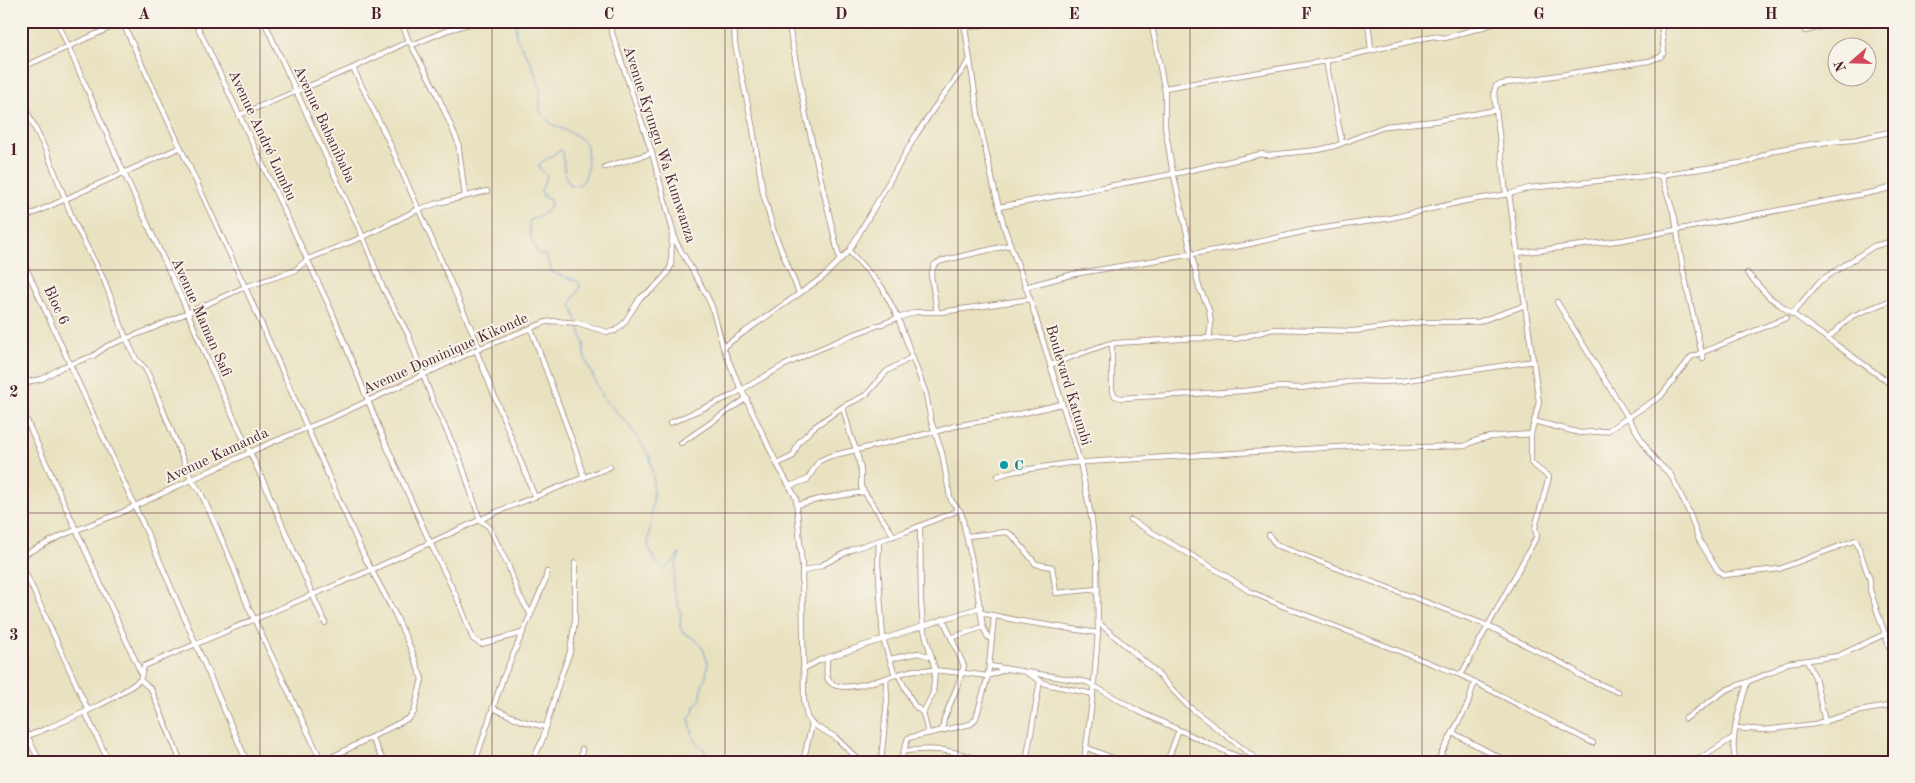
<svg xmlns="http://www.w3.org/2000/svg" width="1915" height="783" font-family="'Old Standard TT',serif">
	<rect width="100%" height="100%" fill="#f7f3e8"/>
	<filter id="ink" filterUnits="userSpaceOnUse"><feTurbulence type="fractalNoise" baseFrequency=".02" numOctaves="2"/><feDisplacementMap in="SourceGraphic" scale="10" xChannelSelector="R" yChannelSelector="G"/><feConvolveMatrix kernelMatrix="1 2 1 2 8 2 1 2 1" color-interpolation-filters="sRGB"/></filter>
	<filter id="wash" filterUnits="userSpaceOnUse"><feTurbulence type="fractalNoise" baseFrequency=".0096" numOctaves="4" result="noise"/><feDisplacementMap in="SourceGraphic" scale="20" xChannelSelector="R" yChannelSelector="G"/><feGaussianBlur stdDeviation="1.12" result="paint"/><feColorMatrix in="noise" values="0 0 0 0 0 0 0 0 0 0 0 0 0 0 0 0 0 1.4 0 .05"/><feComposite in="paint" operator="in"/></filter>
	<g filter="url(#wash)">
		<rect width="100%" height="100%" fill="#e9e2c1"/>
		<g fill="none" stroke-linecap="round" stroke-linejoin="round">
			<g stroke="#699dd5" stroke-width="1">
				<path d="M516,21V38L531,62L540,88V111L551,124L576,135L587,145C587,159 592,189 570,185C563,174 564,165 563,152L561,150L539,164L540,169L547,176L541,191L544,197L550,200L551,205C547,215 537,215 529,221L530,236L539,255L543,254L546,256L552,272C561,277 570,277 579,282L580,287L571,303L577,321"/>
				<polyline points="578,325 584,344 584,356 602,397 629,425 650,457 653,478 653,499 648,546 656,562 664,569 672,563 680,553 676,565 673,588 681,614 680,625 682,632 696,640 703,649 708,663 706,676 702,685 701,699 695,706 694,711 689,718 693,736 698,745 705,750 702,761 707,762"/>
			</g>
		</g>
	</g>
	<g filter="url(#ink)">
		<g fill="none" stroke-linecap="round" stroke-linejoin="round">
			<g stroke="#9a8076" stroke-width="6">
				<g id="minor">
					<polyline points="57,21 124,173 182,299 210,366 265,485 325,623"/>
					<polyline points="122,21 245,287 364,556 395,614 411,649 422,679 414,712 409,718 322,762"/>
					<polyline points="195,21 332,312 384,440 427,536 459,602 473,639 481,644 522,633"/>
					<polyline points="264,21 363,237 383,288 408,334 434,404 460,459 480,520 489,527 508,565 518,593 531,615"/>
					<polyline points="608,21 652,153 676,242 706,294 712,307 723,347 735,376 777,464 796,498 802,565 804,700 807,717 812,724 835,737 861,762"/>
					<polyline points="734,21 735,44 753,129 763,193 774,232 799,293"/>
					<polyline points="788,21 806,116 840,261"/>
					<polyline points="964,21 979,120 995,192 1005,230 1030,299 1080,462 1092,521 1097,563 1098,633 1093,694 1084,762"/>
					<polyline points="1151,21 1165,92 1165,126 1171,163 1199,287 1209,309 1211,323 1209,338"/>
					<polyline points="1368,21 1371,50"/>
					<polyline points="1846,21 1851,21"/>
					<polyline points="1862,21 1865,23 1869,21"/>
					<polyline points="965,28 1002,21"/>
					<polyline points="1805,31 1844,21"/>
					<polyline points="409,41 434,87 458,142 465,196"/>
					<polyline points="412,45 448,30 479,21"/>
					<polyline points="1326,61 1342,143"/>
					<polyline points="21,68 125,21"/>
					<polyline points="353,68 389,142 480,349"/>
					<polyline points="1165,88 1326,61 1433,36 1445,38 1503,21"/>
					<polyline points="21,99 48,155 74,222 104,280 126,338 136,359 145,368 150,378 192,481 200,491 212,517 232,563 247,604 322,762"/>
					<polyline points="239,115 353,68 409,41 401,21"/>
					<polyline points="605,167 652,153"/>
					<polyline points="1662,177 1675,218 1683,270 1703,359"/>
					<polyline points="1506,194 1494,92 1496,86 1502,84 1649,61 1660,57 1664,53 1661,21"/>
					<polyline points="999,207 1183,172 1261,154 1268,155 1318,150 1335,146 1386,126 1435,121 1496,110"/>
					<polyline points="21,219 181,147"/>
					<polyline points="849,251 882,287 898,318 926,394 931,421 942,453 950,497 952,502 961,512 973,566 983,627 988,637 992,640"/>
					<polyline points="1518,253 1623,240 1874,192 1894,187"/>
					<polyline points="21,257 158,557 247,762"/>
					<polyline points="1747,273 1769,297 1894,386"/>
					<polyline points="1025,287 1074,274 1245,245 1311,230 1391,218 1465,201 1509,194 1529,188 1656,175 1662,177 1666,174 1747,162 1775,150 1826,142 1854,140 1894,131"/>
					<polyline points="1557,302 1648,450 1657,462 1671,475 1689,512 1699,540 1718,571 1724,575 1779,569 1856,540 1870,580 1870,590 1894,661"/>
					<polyline points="937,312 931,275 934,265 941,261 1010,245"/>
					<polyline points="1792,314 1820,281 1874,246 1894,241"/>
					<polyline points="531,329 577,454 584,478"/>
					<polyline points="1827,339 1852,316 1894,299"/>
					<polyline points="1112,343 1112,390 1115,396 1121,398 1243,391 1279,387 1301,388 1356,381 1382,382 1401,381 1534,361"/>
					<polyline points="723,347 823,277 849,251 916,135 934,108 970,60"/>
					<polyline points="476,350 535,497"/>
					<polyline points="1050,365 1107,344 1116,343 1197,338 1236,339 1273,329 1354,331 1423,322 1478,322 1526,305"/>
					<polyline points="1886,381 1894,376"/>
					<polyline points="21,387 31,381 42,379 62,367 93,356 107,346 151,329 245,287 294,271 308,259 363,237 417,210 438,203 487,191"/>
					<polyline points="843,407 851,437 856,449 861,470 861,487 894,536"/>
					<polyline points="21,408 141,673"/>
					<polyline points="1534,421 1580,433 1607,431 1661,396 1691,357 1786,318"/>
					<polyline points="670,423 731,396 781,367 808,354 852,335 898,318 916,312 942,312 1030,299"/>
					<polyline points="681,443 747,398"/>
					<polyline points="777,464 793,456 799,442 813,428 844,406 866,395 887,371 912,357"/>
					<path d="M998,476L1010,472L1069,463L1372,445L1381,448L1465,446C1484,434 1508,436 1531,434"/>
					<polyline points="789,486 807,480 819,461 830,456 934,432 955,426 1016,415 1061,404"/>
					<polyline points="797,505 820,499 863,492"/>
					<polyline points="1131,520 1223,574 1249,591 1285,607 1461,675 1593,743"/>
					<polyline points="920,526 921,602 923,626 935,670 933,693 923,713"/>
					<polyline points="1269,535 1276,545 1486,625 1573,669 1579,675 1618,692"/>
					<polyline points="967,536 1006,532 1012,535 1036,564 1052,567 1056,593 1098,589"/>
					<polyline points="879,541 878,563 883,639 895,675"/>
					<polyline points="21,556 63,535 118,514 268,444 336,416 476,350 546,322 554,321 578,323 607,332 615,331 624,323 640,298 653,289 666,275 671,266 672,233"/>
					<polyline points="21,563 88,710"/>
					<polyline points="802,572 820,566 853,549 905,532 959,510"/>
					<polyline points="982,613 1020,621 1098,633"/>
					<polyline points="1099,623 1153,669 1187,705 1260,762"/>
					<polyline points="951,638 983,627"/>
					<path d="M827,658C827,663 826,671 827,677C835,702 899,671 915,670C940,669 963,673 988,676L994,616"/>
					<polyline points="890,659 918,653 931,657"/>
					<polyline points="1807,661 1815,677 1825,722"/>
					<polyline points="990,666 1087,682 1140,712 1249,762"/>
					<polyline points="803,669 820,660 981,607"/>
					<polyline points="1027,673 1046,684 1093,694"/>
					<polyline points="898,674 914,705 923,713 928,733"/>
					<polyline points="1461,675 1537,536 1535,528 1549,477 1531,463 1531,434 1539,402 1509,194"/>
					<polyline points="140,680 151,689 181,762"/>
					<polyline points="493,708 522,721 546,727"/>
					<polyline points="85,712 109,762"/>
					<polyline points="1685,719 1726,690 1772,672 1787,663 1838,656 1885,634"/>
					<polyline points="21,723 40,762"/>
					<polyline points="1736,728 1764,730 1815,724 1860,711 1894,705"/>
					<polyline points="942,731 944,719 957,687 964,666 943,619"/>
					<polyline points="1453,733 1508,762"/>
					<polyline points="371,737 384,762"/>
					<path d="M21,739C61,722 105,707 140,680L144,666L371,570L499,511L610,467"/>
					<polyline points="1085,747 1122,762"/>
					<path d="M904,751C935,747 955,750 984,762"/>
					<polyline points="475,762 503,678 545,581 547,572"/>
					<polyline points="532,762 542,741 560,679 570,652 575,620 575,563"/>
					<polyline points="581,762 582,749"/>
					<polyline points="803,762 812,724"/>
					<polyline points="881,762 887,700 886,679"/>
					<polyline points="900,762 908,738 971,724 976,718 988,676 1004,670"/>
					<polyline points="903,762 904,762"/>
					<polyline points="1026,762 1040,681"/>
					<polyline points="1167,762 1179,730"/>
					<polyline points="1437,762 1468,704 1474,683"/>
					<polyline points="1690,762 1701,758 1734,737"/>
					<path d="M1736,762C1728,740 1741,705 1747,683"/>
				</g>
			</g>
			<use href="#minor" stroke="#fff" stroke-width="4.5"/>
		</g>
	</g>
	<path fill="none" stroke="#4a1f2b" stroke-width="1" stroke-opacity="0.55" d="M260,21V762M492,21V762M725,21V762M958,21V762M1190,21V762M1422,21V762M1655,21V762M21,270H1894M21,513H1894"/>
	<circle fill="#0f9aa8" stroke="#f7f3e8" stroke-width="2" cx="1004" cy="465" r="5"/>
	<g text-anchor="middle" stroke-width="4" stroke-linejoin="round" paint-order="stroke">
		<g font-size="15" fill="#4a1f2b" stroke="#f7f3e8">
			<text transform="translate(325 124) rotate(65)" y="5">Avenue Babanibaba</text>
			<text transform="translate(263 135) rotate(65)" y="5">Avenue André Lumbu</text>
			<text transform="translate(660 144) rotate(72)" y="5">Avenue Kyungu Wa Kumwanza</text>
			<text transform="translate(57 305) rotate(65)" y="5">Bloc 6</text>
			<text transform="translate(202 317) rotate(66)" y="5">Avenue Maman Safi</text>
			<text transform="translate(445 353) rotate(-24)" y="5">Avenue Dominique Kikonde</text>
			<text transform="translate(1069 385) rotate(73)" y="5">Boulevard Katumbi</text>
			<text transform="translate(216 455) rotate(-25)" y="5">Avenue Kamanda</text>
		</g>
		<g font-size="15" font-weight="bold" fill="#0d838f" stroke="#f7f3e8" text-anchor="start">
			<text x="1014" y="470">C</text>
		</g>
	</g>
	<rect width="1915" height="783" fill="none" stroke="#f7f3e8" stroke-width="55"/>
	<g transform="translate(1852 62) rotate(250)"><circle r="24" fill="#f7f3e8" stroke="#b29e9c"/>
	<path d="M0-4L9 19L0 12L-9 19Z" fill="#d1495b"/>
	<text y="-8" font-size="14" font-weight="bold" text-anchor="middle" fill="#4a1f2b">N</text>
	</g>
	<rect x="28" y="28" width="1860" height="728" fill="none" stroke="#4a1f2b" stroke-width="2"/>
	<g font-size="16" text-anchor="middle" font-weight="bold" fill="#4a1f2b">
		<text x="144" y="19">A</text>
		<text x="376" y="19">B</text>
		<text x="609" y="19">C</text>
		<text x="841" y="19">D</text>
		<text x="1074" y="19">E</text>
		<text x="1306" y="19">F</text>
		<text x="1539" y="19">G</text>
		<text x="1771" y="19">H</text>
		<text x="14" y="155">1</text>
		<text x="14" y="397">2</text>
		<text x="14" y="640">3</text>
	</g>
</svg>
